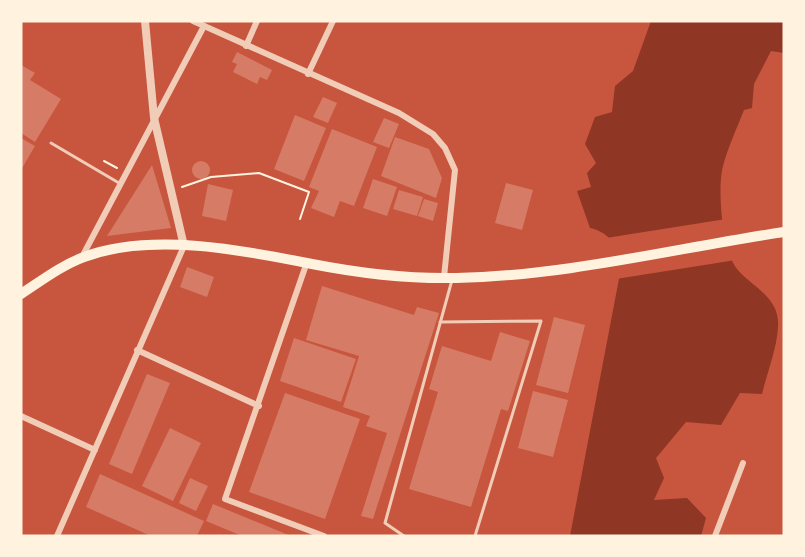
<svg xmlns="http://www.w3.org/2000/svg" width="805" height="557" font-family="'Source Sans 3',sans-serif">
	<rect width="100%" height="100%" fill="#c8553d"/>
	<path fill="#8f3625" d="M651,21H784V53L771,51L754,84L752,108L744,110C737,128 728,147 723,166C717,189 722,251 737,269C753,288 780,297 778,327C777,348 767,373 762,394L740,393L721,425L686,422L656,458L664,478L654,500L687,498L706,518L701,536H570L622,263C614,244 611,233 590,228L577,191L591,187L587,173L596,163L585,144L595,117L612,112L615,86L633,71Z"/>
	<polygon fill="#c8553d" points="726,219 736,260 616,279 619,263 610,241 606,238"/>
	<g fill="#d67c66">
		<polygon points="237,52 272,70 267,80 260,77 257,84 233,72 237,64 232,62"/>
		<polygon points="21,65 35,73 30,80 61,99 35,142 21,133"/>
		<polygon points="323,97 337,103 328,123 313,117"/>
		<polygon points="295,115 326,128 304,181 274,169"/>
		<polygon points="384,118 399,124 389,148 373,142"/>
		<polygon points="332,129 377,147 354,206 340,201 334,217 311,208 319,191 309,187"/>
		<polygon points="395,137 429,149 442,178 436,198 381,176"/>
		<polygon points="21,138 35,146 21,170"/>
		<circle cx="201" cy="170" r="9"/>
		<polygon points="152,165 171,228 107,236"/>
		<polygon points="373,179 397,187 387,216 363,208"/>
		<polygon points="506,183 533,190 522,230 495,223"/>
		<polygon points="208,184 233,190 226,221 202,216"/>
		<polygon points="399,190 423,197 417,216 393,209"/>
		<polygon points="424,199 438,203 433,221 418,216"/>
		<polygon points="187,267 214,277 207,297 180,287"/>
		<polygon points="322,286 414,315 417,307 439,313 373,519 361,516 387,433 366,426 370,416 343,407 359,356 306,340"/>
		<polygon points="554,317 585,325 568,393 536,385"/>
		<polygon points="500,332 530,341 508,411 501,409 471,507 409,489 438,392 429,389 442,346 491,361"/>
		<polygon points="294,338 356,359 341,402 280,381"/>
		<polygon points="147,374 170,383 132,474 109,464"/>
		<polygon points="533,391 568,400 553,457 518,448"/>
		<polygon points="285,393 360,419 325,519 249,492"/>
		<polygon points="170,428 201,443 173,501 142,486"/>
		<polygon points="100,474 204,521 197,536 151,536 86,507"/>
		<polygon points="190,478 208,486 196,511 179,503"/>
		<polygon points="213,504 291,536 242,536 206,521"/>
	</g>
	<g fill="none" stroke-linecap="round" stroke-linejoin="round">
		<g stroke="#fff3e0" stroke-width="2">
			<polyline points="104,161 117,168"/>
			<polyline points="182,187 211,177 259,173 309,192 300,219"/>
		</g>
		<g stroke="#f1ccb7" stroke-width="3">
			<polyline points="51,143 119,183"/>
			<polyline points="440,322 541,321 475,536"/>
			<polyline points="404,536 385,523 452,280"/>
		</g>
		<g stroke="#f1ccb7" stroke-width="6">
			<polyline points="193,21 399,113 433,134 445,148 455,170 444,277"/>
			<polyline points="246,46 257,21"/>
			<polyline points="308,74 333,21"/>
			<polyline points="82,257 204,26"/>
			<polyline points="307,262 225,499 324,536"/>
			<polyline points="137,350 259,406"/>
			<polyline points="21,416 95,450"/>
			<polyline points="57,536 184,246"/>
			<polyline points="715,536 743,463"/>
		</g>
		<polyline stroke="#f1ccb7" stroke-width="8" points="145,21 154,118 184,246"/>
		<path stroke="#fff3e0" stroke-width="10" d="M21,294C41,281 62,265 84,257C151,232 243,250 312,264C358,273 410,279 456,278C566,276 676,248 784,232"/>
	</g>
	<rect width="805" height="557" fill="none" stroke="#fff3e0" stroke-width="45"/>
</svg>
